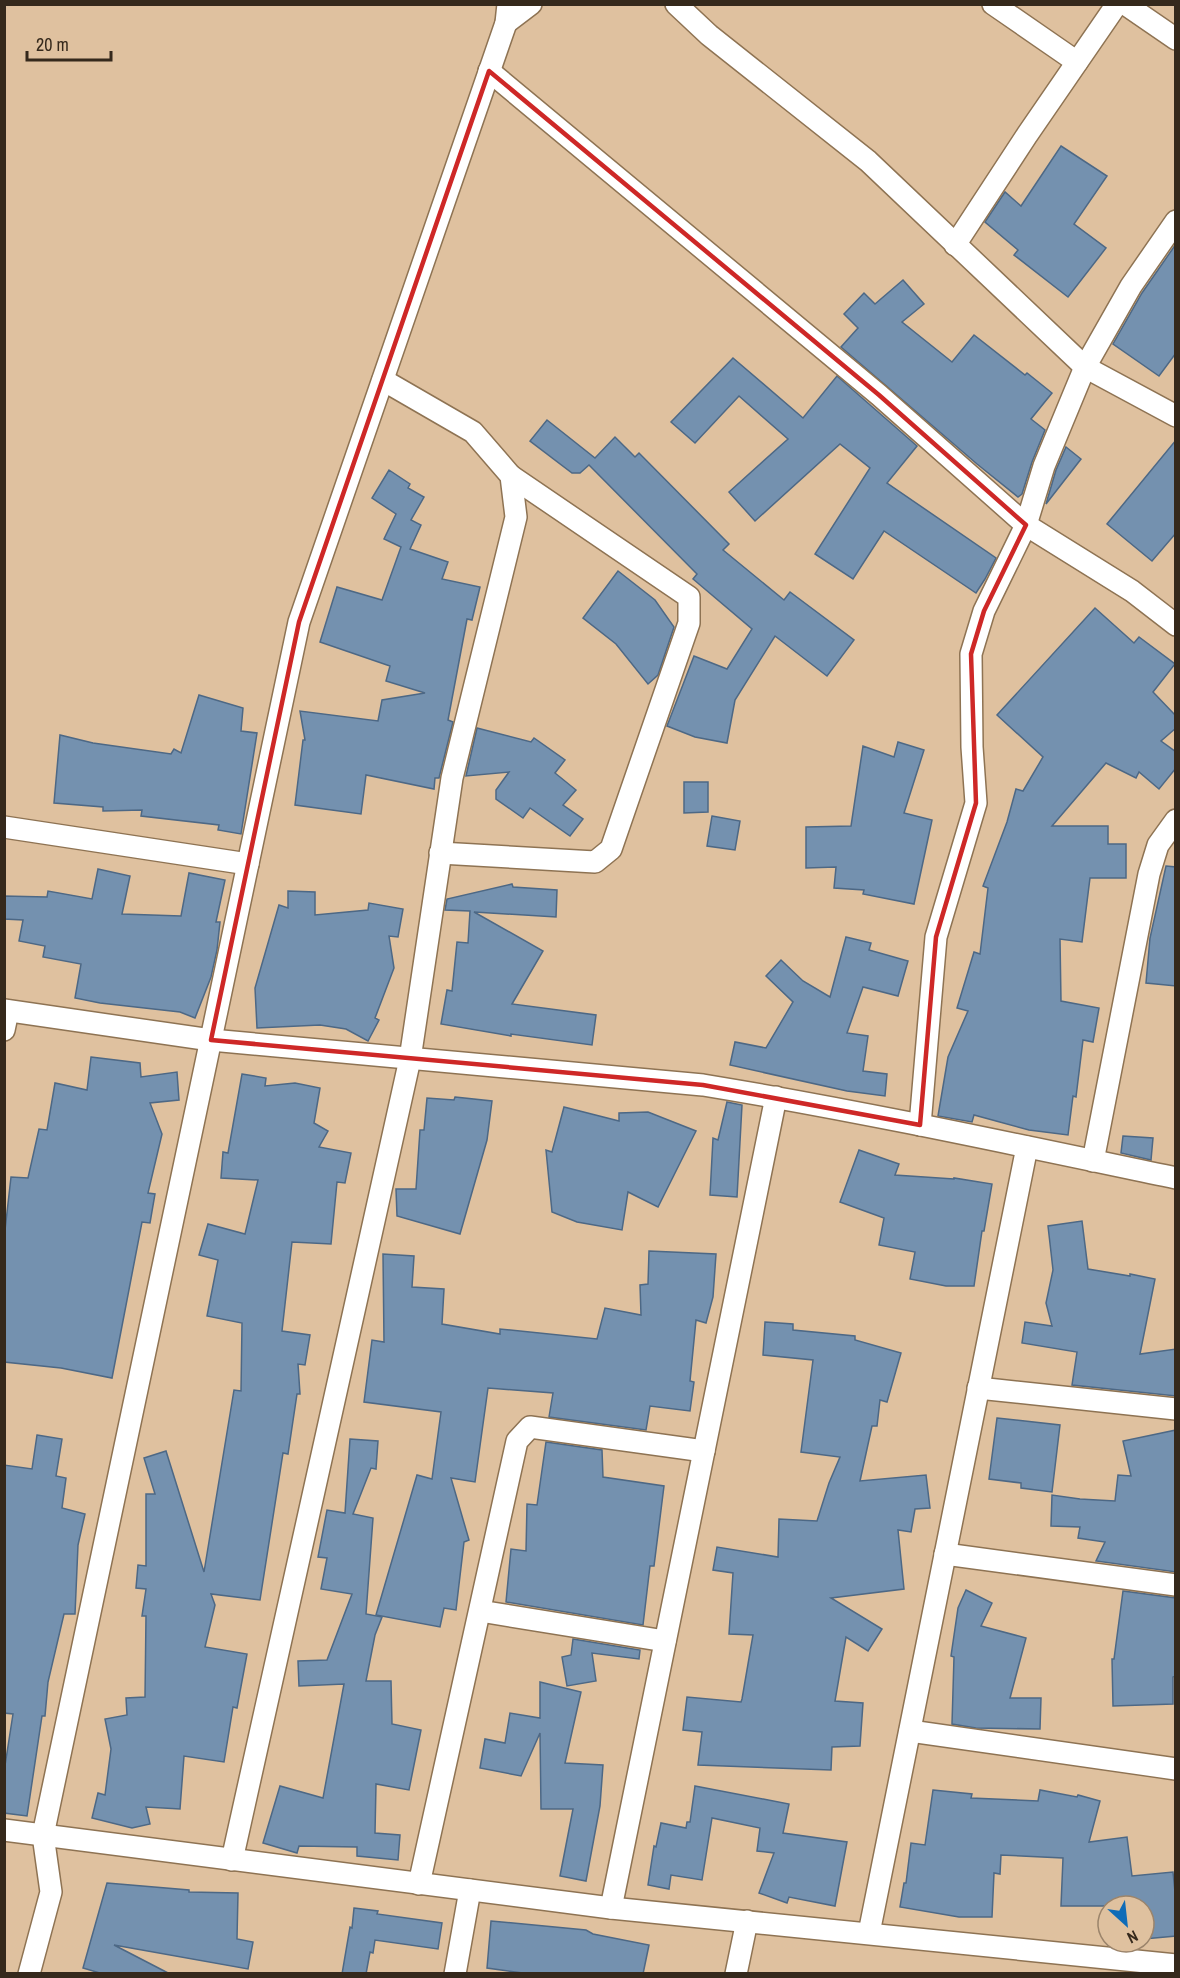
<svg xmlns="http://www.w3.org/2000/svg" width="1180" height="1978" font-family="'Archivo Narrow',sans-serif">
	<rect width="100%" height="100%" fill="#dfc19f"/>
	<g fill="#7491af" stroke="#4d6885" stroke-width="1.5">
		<polygon points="1061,146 1107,176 1074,224 1106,248 1068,297 1014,255 1018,250 985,222 1005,192 1021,206"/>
		<polygon points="1176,244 1176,353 1159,376 1113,344 1142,293"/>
		<polygon points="903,280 924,304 902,322 952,362 974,335 1025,375 1027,373 1052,393 1031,419 1045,430 1032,462 1022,494 1018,497 977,464 841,347 858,328 844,314 864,293 875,304"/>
		<polygon points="733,358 803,418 837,376 917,446 887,483 996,558 985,579 976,593 884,531 853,579 815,554 870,468 840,444 755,521 729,492 788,439 739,396 695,443 671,422"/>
		<polygon points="547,420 595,458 615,437 635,457 639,453 729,544 723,550 784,600 790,592 854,640 827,676 775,636 735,700 727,743 695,737 667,726 694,656 727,669 752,629 693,579 697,574 589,465 580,473 572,473 530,441"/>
		<polygon points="1176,440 1176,533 1152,561 1107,524"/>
		<polygon points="1066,447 1081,459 1046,504 1056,470"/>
		<polygon points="389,470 410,484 408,488 424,497 411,520 421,525 410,549 448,562 442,579 480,587 472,620 467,619 448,720 453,722 439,778 435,778 434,789 366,775 361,814 295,805 303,740 305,740 300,711 378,721 382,700 425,693 386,681 390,666 320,642 337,587 382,600 401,547 384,539 396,514 372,498"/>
		<polygon points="618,571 655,600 674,627 658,675 648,684 616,644 583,618"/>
		<polygon points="1095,608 1134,643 1139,637 1175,664 1153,692 1176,716 1176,728 1161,741 1176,752 1176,768 1159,789 1139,772 1136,778 1106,763 1052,826 1108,826 1108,844 1126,844 1126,878 1090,878 1082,942 1060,939 1061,1001 1099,1008 1093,1042 1083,1040 1076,1097 1073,1096 1068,1135 1029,1130 974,1115 972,1122 938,1116 948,1057 968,1011 957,1008 974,952 980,954 988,888 983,886 1007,822 1016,789 1023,791 1043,757 997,715"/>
		<polygon points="199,695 243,708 241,731 257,733 241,834 218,830 219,825 141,816 142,810 103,811 103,807 54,803 60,735 93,743 171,754 174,749 181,753"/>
		<polygon points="477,728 531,742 534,738 565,760 555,773 576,790 563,805 583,819 570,836 530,808 523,818 496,799 496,790 509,772 466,776"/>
		<polygon points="898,742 924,750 904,813 932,820 914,904 863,894 864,890 834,888 836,867 806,868 806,827 851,826 863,746 894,757"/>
		<polygon points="684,782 708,782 708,812 684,813"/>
		<polygon points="712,816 740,821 735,850 707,846"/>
		<polygon points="1166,866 1176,867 1176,986 1146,983 1150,938"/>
		<polygon points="98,869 130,876 122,914 181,916 189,873 225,880 216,922 220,922 217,950 211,977 195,1018 180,1012 100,1003 75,998 81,964 43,957 45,946 19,941 23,920 4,919 4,896 47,897 48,891 92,899"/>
		<polygon points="512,884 513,887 557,890 556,917 474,912 543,951 512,1004 596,1015 592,1045 511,1034 511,1036 441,1024 447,990 452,991 457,942 468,943 470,911 445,910 447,899"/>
		<polygon points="288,891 315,892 315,915 368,910 369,903 403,909 398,937 389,936 394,968 375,1018 379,1020 368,1041 346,1029 320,1025 257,1028 255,988 279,905 288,908"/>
		<polygon points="846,937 871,943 869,950 908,961 898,996 863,987 847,1033 868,1036 863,1071 887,1074 885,1096 847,1091 730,1065 735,1042 766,1048 793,1002 766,976 781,960 803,981 830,997"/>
		<polygon points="91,1057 140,1063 141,1077 177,1072 179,1100 150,1103 162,1134 148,1193 155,1194 150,1223 142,1222 112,1378 61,1368 4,1362 4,1239 11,1177 28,1178 39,1129 47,1130 55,1083 87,1090"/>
		<polygon points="242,1074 266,1078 265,1086 295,1083 320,1088 314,1123 328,1131 319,1147 351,1153 345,1183 337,1182 331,1244 292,1242 282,1331 310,1335 305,1365 298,1364 300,1394 297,1394 288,1454 283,1453 260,1600 211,1594 215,1605 205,1647 247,1654 237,1708 233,1707 224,1762 184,1756 180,1809 146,1807 150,1824 132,1828 92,1818 98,1793 105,1795 111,1749 105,1719 127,1715 126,1698 145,1697 146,1616 142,1616 146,1589 136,1588 138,1565 146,1566 146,1494 155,1494 144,1458 166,1451 204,1572 234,1390 241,1391 242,1323 207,1316 218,1260 199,1255 208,1224 245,1234 258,1180 221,1178 223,1152 228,1153"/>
		<polygon points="455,1097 492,1101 487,1140 460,1234 397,1216 396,1189 416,1189 420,1130 424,1130 427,1098 454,1100"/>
		<polygon points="727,1102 742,1105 737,1197 710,1195 713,1138 718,1140"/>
		<polygon points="564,1107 619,1121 619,1113 648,1112 696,1131 658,1207 628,1192 622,1230 577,1222 552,1212 546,1150 552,1152"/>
		<polygon points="1123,1136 1153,1138 1151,1160 1121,1153"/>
		<polygon points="859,1150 899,1164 895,1175 954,1179 954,1178 992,1184 984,1231 982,1231 974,1286 946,1286 910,1279 915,1252 879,1245 884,1218 840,1202"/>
		<polygon points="1082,1221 1088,1269 1130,1276 1130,1274 1155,1279 1140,1354 1176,1349 1176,1396 1072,1385 1077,1352 1022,1343 1025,1322 1052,1326 1046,1303 1053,1270 1048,1226"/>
		<polygon points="649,1251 716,1254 713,1297 706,1323 696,1320 690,1381 694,1382 690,1411 650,1406 646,1430 549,1417 553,1393 488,1388 475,1482 451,1478 469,1540 464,1542 456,1610 444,1608 440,1627 376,1615 417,1475 432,1479 441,1412 364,1402 372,1340 384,1342 383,1254 414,1256 412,1287 444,1289 442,1324 500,1334 500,1329 597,1339 605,1308 641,1315 640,1285 648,1284"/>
		<polygon points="765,1322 793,1324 793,1330 855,1336 855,1340 901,1353 887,1402 880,1400 877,1426 872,1426 860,1481 926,1475 930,1508 915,1509 911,1532 898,1530 904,1589 831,1598 882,1629 868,1651 846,1637 835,1701 863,1703 860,1746 832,1747 831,1770 698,1765 702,1732 683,1730 687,1697 741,1702 742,1699 753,1635 729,1634 733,1573 713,1570 717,1547 778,1557 779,1519 817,1521 829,1483 840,1457 801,1452 813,1360 763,1355"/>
		<polygon points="997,1418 1060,1425 1052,1492 1021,1488 1021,1483 989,1479"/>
		<polygon points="1176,1430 1176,1572 1096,1561 1105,1542 1078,1538 1080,1527 1051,1526 1052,1495 1080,1499 1115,1501 1118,1475 1131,1476 1123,1441"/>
		<polygon points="37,1435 62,1439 56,1476 66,1478 62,1508 85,1514 78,1545 75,1614 64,1614 48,1682 45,1716 42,1716 27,1816 4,1813 4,1772 13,1714 4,1713 4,1465 32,1469"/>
		<polygon points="350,1439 378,1441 376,1469 371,1468 353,1514 373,1518 366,1614 382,1617 375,1635 366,1681 391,1681 392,1724 421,1730 409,1790 376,1784 375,1833 400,1835 398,1860 357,1856 357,1847 299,1846 297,1853 263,1843 280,1786 323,1798 344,1684 299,1686 298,1661 327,1660 352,1594 321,1589 327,1558 318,1557 327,1510 345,1513"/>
		<polygon points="546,1442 602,1450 603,1477 664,1486 654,1566 650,1566 643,1625 506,1602 511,1549 526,1551 527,1504 537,1505"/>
		<polygon points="966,1590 992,1603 981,1626 1026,1638 1010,1698 1041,1698 1040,1729 976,1728 952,1724 954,1657 951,1656 958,1608"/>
		<polygon points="1123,1591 1176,1598 1176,1676 1173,1677 1173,1704 1113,1706 1112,1659 1114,1659"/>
		<polygon points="573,1639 640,1650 639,1659 592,1653 596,1681 567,1686 562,1657 571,1655"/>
		<polygon points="540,1682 581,1692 565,1763 603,1765 600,1806 586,1881 560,1876 573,1809 541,1809 540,1733 521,1776 480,1768 485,1739 505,1743 510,1713 540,1718"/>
		<polygon points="695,1786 789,1804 783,1833 847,1842 835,1906 789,1897 787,1903 759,1893 774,1853 757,1851 760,1828 712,1818 702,1880 671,1875 669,1889 648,1885 654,1846 656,1847 661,1823 686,1828 687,1822 690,1822"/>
		<polygon points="933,1790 972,1794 971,1798 1038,1801 1040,1790 1077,1797 1078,1795 1100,1801 1089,1842 1127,1837 1132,1876 1173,1872 1176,1902 1176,1936 1144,1939 1144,1906 1061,1906 1063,1858 1001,1855 1000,1874 994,1873 992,1917 959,1917 900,1907 904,1883 906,1883 911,1843 925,1845"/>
		<polygon points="107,1883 189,1890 189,1892 238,1893 237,1939 253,1942 248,1969 114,1945 170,1974 103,1974 83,1968"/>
		<polygon points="354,1908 378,1911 377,1914 442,1923 438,1949 375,1940 373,1953 370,1952 366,1974 342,1974 350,1927 352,1928"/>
		<polygon points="491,1921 586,1930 593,1934 649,1945 643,1974 530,1974 487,1968"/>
	</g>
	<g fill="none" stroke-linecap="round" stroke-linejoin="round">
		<g stroke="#8e7353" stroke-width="24">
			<g id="minor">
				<polyline points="676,4 709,35 868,161 1085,367 1176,416"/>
				<polyline points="993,4 1077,62"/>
				<polyline points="1125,4 1176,39"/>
				<polyline points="506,23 531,4"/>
				<polyline points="489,71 879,395 1026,525 1132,591 1176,625"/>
				<polyline points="955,245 1027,135 1117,4"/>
				<polyline points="4,827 248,864"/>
				<polyline points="440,853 595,862 611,849 689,623 689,597 511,476"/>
				<path d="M4,1010L211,1040L703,1085C861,1111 1018,1145 1176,1178"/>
				<polyline points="4,1030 8,1011"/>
				<polyline points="920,1125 936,937 976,803 972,747 971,654 984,611 1026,525 1044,466 1085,367 1131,286 1176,221"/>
				<polyline points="1093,1161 1149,874 1158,845 1176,820"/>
				<polyline points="978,1388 1176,1409"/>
				<polyline points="945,1554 1176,1585"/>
				<polyline points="480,1611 665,1641"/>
				<polyline points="910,1731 1176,1769"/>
				<polyline points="4,1830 611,1908 1176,1965"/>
				<polyline points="232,1860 410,1059 452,778 516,517 511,476 473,432 383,380"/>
				<polyline points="419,1884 517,1441 530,1427 704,1451"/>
				<polyline points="611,1908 776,1097"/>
				<polyline points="869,1933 1027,1147"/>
				<polyline points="29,1974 51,1892 43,1835 299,622 506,23 508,4"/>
				<polyline points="455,1974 470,1890"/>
				<polyline points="736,1974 747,1921"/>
			</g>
		</g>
		<use href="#minor" stroke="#fff" stroke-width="21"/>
	</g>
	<path fill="none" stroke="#ce2827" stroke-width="4.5" stroke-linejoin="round" d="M489,71L879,395L1026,525L984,611L971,654L976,803L936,937L920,1125L703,1085L211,1040L299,622Z"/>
	<rect width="1180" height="1978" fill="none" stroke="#35291c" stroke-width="12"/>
	<g transform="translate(1126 1924) rotate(153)"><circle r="28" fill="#dfc19f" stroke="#9b846b" stroke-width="1.5"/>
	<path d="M0-4.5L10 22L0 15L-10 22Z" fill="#0f6cb8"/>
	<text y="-9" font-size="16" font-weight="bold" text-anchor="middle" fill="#35291c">N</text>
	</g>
	<path d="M27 51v9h84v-9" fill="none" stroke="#35291c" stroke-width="3"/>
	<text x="36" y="51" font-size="18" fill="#35291c" stroke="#dfc19f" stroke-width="4.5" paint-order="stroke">20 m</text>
</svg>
